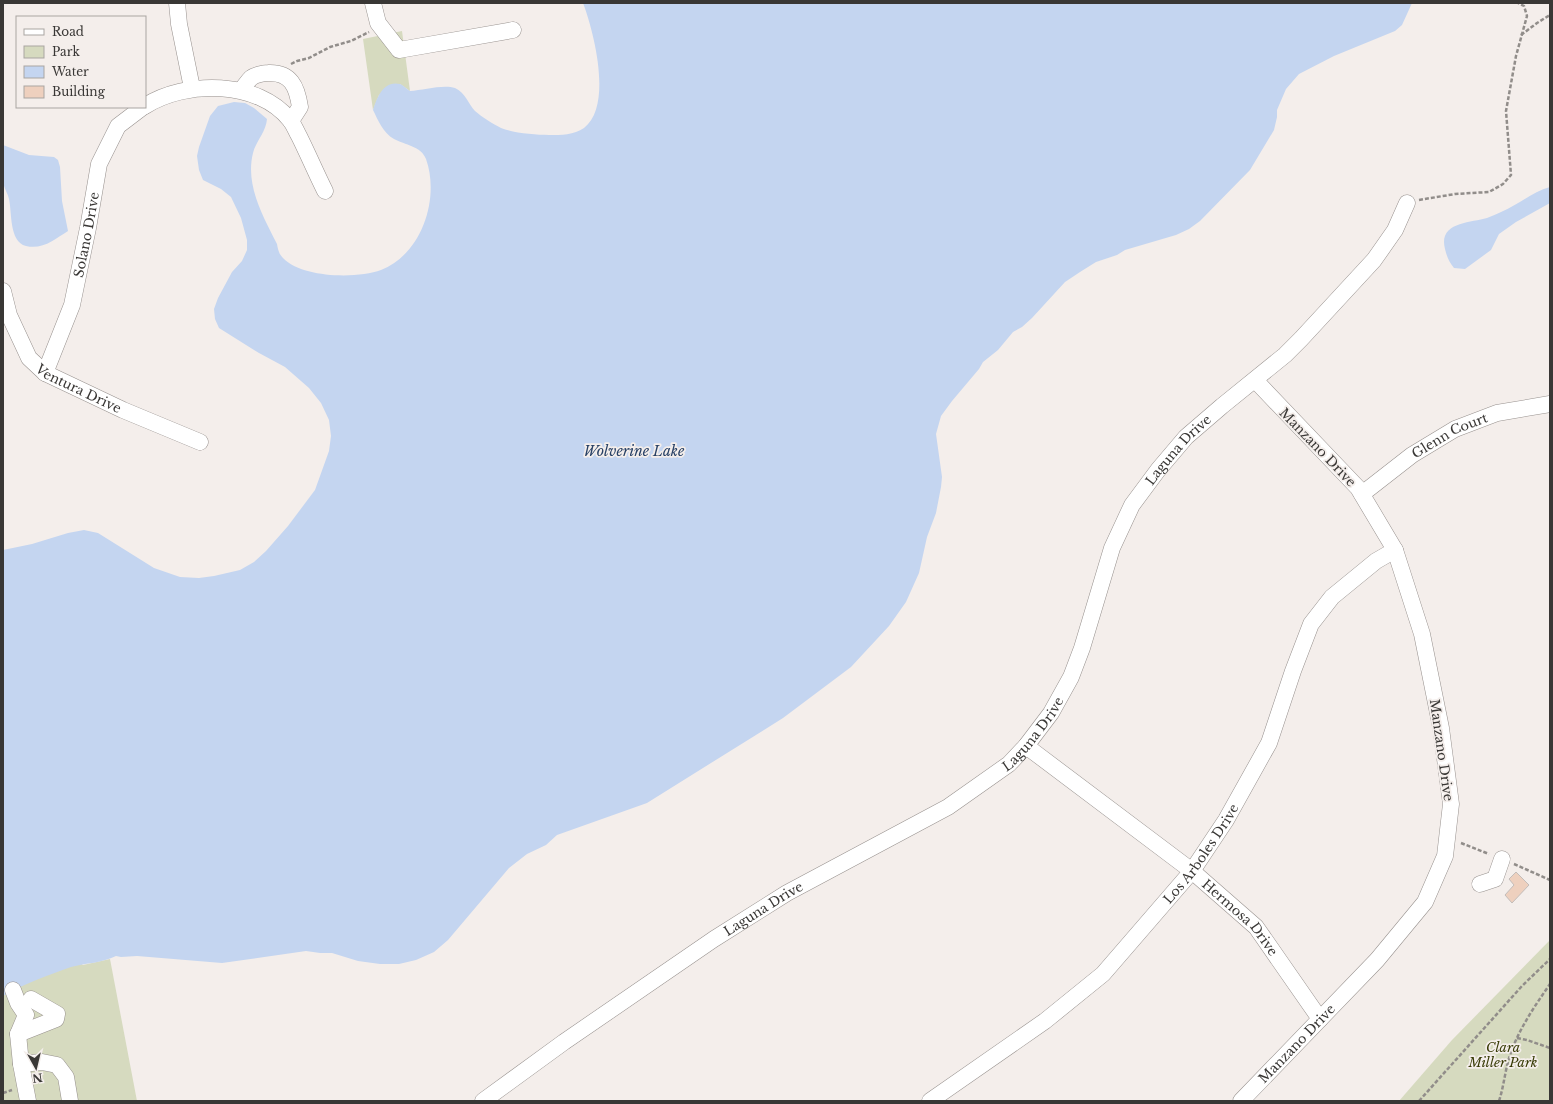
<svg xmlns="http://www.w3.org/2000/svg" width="1553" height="1104" font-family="'Libre Baskerville',serif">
	<rect width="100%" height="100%" fill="#f4eeeb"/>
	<g fill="#d6dabf">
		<polygon points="402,31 410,91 400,84 379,95 373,110 363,39"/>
		<polygon points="3,908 83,965 110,959 137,1101 3,1101"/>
		<polygon points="1550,940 1550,1101 1399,1101 1452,1040"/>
	</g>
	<g fill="#c4d5f0">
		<path d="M583,3H1412L1402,25L1395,31L1334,56L1299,74L1286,89L1277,110V117L1274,130L1250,170L1200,221L1189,229L1176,235L1125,250L1117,255L1096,262L1080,272L1065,282L1032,318L1022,327L1013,332L998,350L983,362L979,369L952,401L941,416L936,434L942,477L941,487L936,513L927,537L919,573L906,602L889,626L851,667L783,718L647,803L557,835L546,845L527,854L509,868L448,940L434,952L416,960L399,964H380L358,961L332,953H320L306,951L222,963L137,956L121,957L116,956C102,963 86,963 71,967C49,975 23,984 3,996V550L32,544L68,533L84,530L98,533L154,568L180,577L199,578L214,576L240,570L254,562L266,551L288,526L315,490L329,451L331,436L329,420L321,403L309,388L285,367L259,353L219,328L215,319L214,309L218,298L232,272L242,261L247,250V240L241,218L231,197L221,189L203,180L199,170L197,156L199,147L210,116L218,106L234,102L245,103L254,108L267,119C266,132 256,141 253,153C245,185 263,216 277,244C278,250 279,254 283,258C302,278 357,279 381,270C422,254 440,198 426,159C421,146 405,145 394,139C383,133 378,120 373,110C377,98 383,80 400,84C403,85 407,89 410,91C423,90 444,84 455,88C465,92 469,105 475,111C482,117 493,124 501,128C513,133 535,135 549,135C561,135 574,135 584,128C613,106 594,32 583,3Z"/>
		<path d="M3,145L29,155L54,157L58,160L60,167L62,201L68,231C55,239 43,250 26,246C9,242 12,212 9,199C8,194 4,188 3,182C1,170 3,157 3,145Z"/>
		<path d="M1550,187V203L1516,222L1499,234L1491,250L1465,269L1454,268C1449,262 1447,257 1445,249C1438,222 1470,223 1487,218C1492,216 1497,214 1501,212C1518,205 1532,192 1550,187Z"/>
	</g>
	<polygon fill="#eed0be" stroke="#c3bdba" points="1516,872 1529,885 1512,903 1505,895 1514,885 1509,879"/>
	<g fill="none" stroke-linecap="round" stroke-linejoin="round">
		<g stroke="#97918e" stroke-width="17">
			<g id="minor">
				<polyline points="177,3 179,24 192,88"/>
				<polyline points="373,3 378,23 399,50 513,30"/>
				<path d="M241,90C244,87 247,82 251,78C255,75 263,73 268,73C291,72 297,87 300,107L291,121"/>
				<path d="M145,106C186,80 258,80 290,120C294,125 296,131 299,136C308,154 316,173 325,191"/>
				<path id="s1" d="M3,291L9,315L29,358L45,373L123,410L200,442"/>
				<path id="s2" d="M45,373L72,305L88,228L99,164L118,126L143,107"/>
				<path id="s3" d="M1362,494L1412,455L1455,429L1497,413L1550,404"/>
				<path id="s4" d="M1026,746L1192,871L1256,927L1320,1019"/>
				<polyline points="1480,884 1495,879 1502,859"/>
				<polyline points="13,990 18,1003 26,1015 18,1034 21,1064 28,1101"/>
				<polyline points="18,1034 56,1019 57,1014 31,999"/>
				<polyline points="21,1064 42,1062 57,1065 66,1077 70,1101"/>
				<path id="s5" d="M483,1101L564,1042L714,939L787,893L948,807L1009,764L1026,746L1051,713L1071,677L1082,648L1112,548L1132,505L1158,470L1186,437L1222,406L1285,355L1301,339L1374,260L1395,230L1407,203"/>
				<path id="s6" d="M930,1101L1045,1021L1103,974L1192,871L1226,820L1269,743L1293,671L1311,624L1332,597L1376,561L1395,550"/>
				<path id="s7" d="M1241,1101L1377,960L1425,902L1445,856L1451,804L1441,728L1422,634L1395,550L1358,488L1255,380"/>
			</g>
		</g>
		<g stroke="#918d8a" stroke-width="2.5" stroke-dasharray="4 2" stroke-linecap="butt">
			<polyline points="1521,35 1537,23 1550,15"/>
			<polyline points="291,64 297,61 309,58 330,47 351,41 369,32"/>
			<polyline points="1419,200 1455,194 1489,192 1503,184 1511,175 1506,111 1516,56 1527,16 1524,6 1518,3"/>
			<polyline points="1461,843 1489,854"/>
			<polyline points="1514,864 1550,880"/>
			<polyline points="1517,1038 1527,1040 1550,1048"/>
			<polyline points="3,1093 12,1090"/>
			<polyline points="1419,1101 1522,986 1550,959"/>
			<path d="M1499,1101C1504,1086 1505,1070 1510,1055C1519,1029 1534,1007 1550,984"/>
		</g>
		<use href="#minor" stroke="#fff" stroke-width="16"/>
	</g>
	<g text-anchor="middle" stroke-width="3.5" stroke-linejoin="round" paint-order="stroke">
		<g font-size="13" fill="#393735" stroke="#f4eeeb">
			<text dy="5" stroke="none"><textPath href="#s2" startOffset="145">Solano Drive</textPath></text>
			<text dy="5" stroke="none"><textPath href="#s1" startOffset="131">Ventura Drive</textPath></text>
			<text dy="5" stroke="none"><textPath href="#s3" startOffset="106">Glenn Court</textPath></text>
			<text transform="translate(1318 447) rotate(46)" y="5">Manzano Drive</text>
			<text dy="5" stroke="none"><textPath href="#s5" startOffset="988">Laguna Drive</textPath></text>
			<text dy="5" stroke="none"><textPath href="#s5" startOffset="664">Laguna Drive</textPath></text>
			<text transform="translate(1442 750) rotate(82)" y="5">Manzano Drive</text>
			<text dy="5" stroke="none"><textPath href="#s6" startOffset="370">Los Arboles Drive</textPath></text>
			<text dy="5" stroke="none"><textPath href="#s5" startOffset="340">Laguna Drive</textPath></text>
			<text dy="5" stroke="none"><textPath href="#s4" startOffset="275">Hermosa Drive</textPath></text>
			<text dy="5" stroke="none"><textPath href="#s7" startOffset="80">Manzano Drive</textPath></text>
		</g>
		<g font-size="13" font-style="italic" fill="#383b06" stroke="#f4eeeb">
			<text x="1503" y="1052">Clara<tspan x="1503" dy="15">Miller Park</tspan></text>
		</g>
		<g font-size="14" font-style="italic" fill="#284166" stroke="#f4eeeb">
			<text x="634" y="456">Wolverine Lake</text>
		</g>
	</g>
	<rect width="1553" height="1104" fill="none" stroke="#393735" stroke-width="8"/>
	<rect x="16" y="16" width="130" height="92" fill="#f4eeeb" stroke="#a9a5a2"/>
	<rect x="24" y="29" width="20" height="6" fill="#ffffff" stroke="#a9a5a2"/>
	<text x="52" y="36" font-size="12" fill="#393735">Road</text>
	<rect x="24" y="46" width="20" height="12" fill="#d6dabf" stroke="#a9a5a2"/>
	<text x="52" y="56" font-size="12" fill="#393735">Park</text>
	<rect x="24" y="66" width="20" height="12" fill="#c4d5f0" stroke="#a9a5a2"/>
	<text x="52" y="76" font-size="12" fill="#393735">Water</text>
	<rect x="24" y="86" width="20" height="12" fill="#eed0be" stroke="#a9a5a2"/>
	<text x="52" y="96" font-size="12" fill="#393735">Building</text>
	<g transform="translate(36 1068) rotate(172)" stroke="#f4eeeb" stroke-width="3" paint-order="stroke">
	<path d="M0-3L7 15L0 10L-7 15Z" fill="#393735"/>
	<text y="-6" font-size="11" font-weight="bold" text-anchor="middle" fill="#393735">N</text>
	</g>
</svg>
